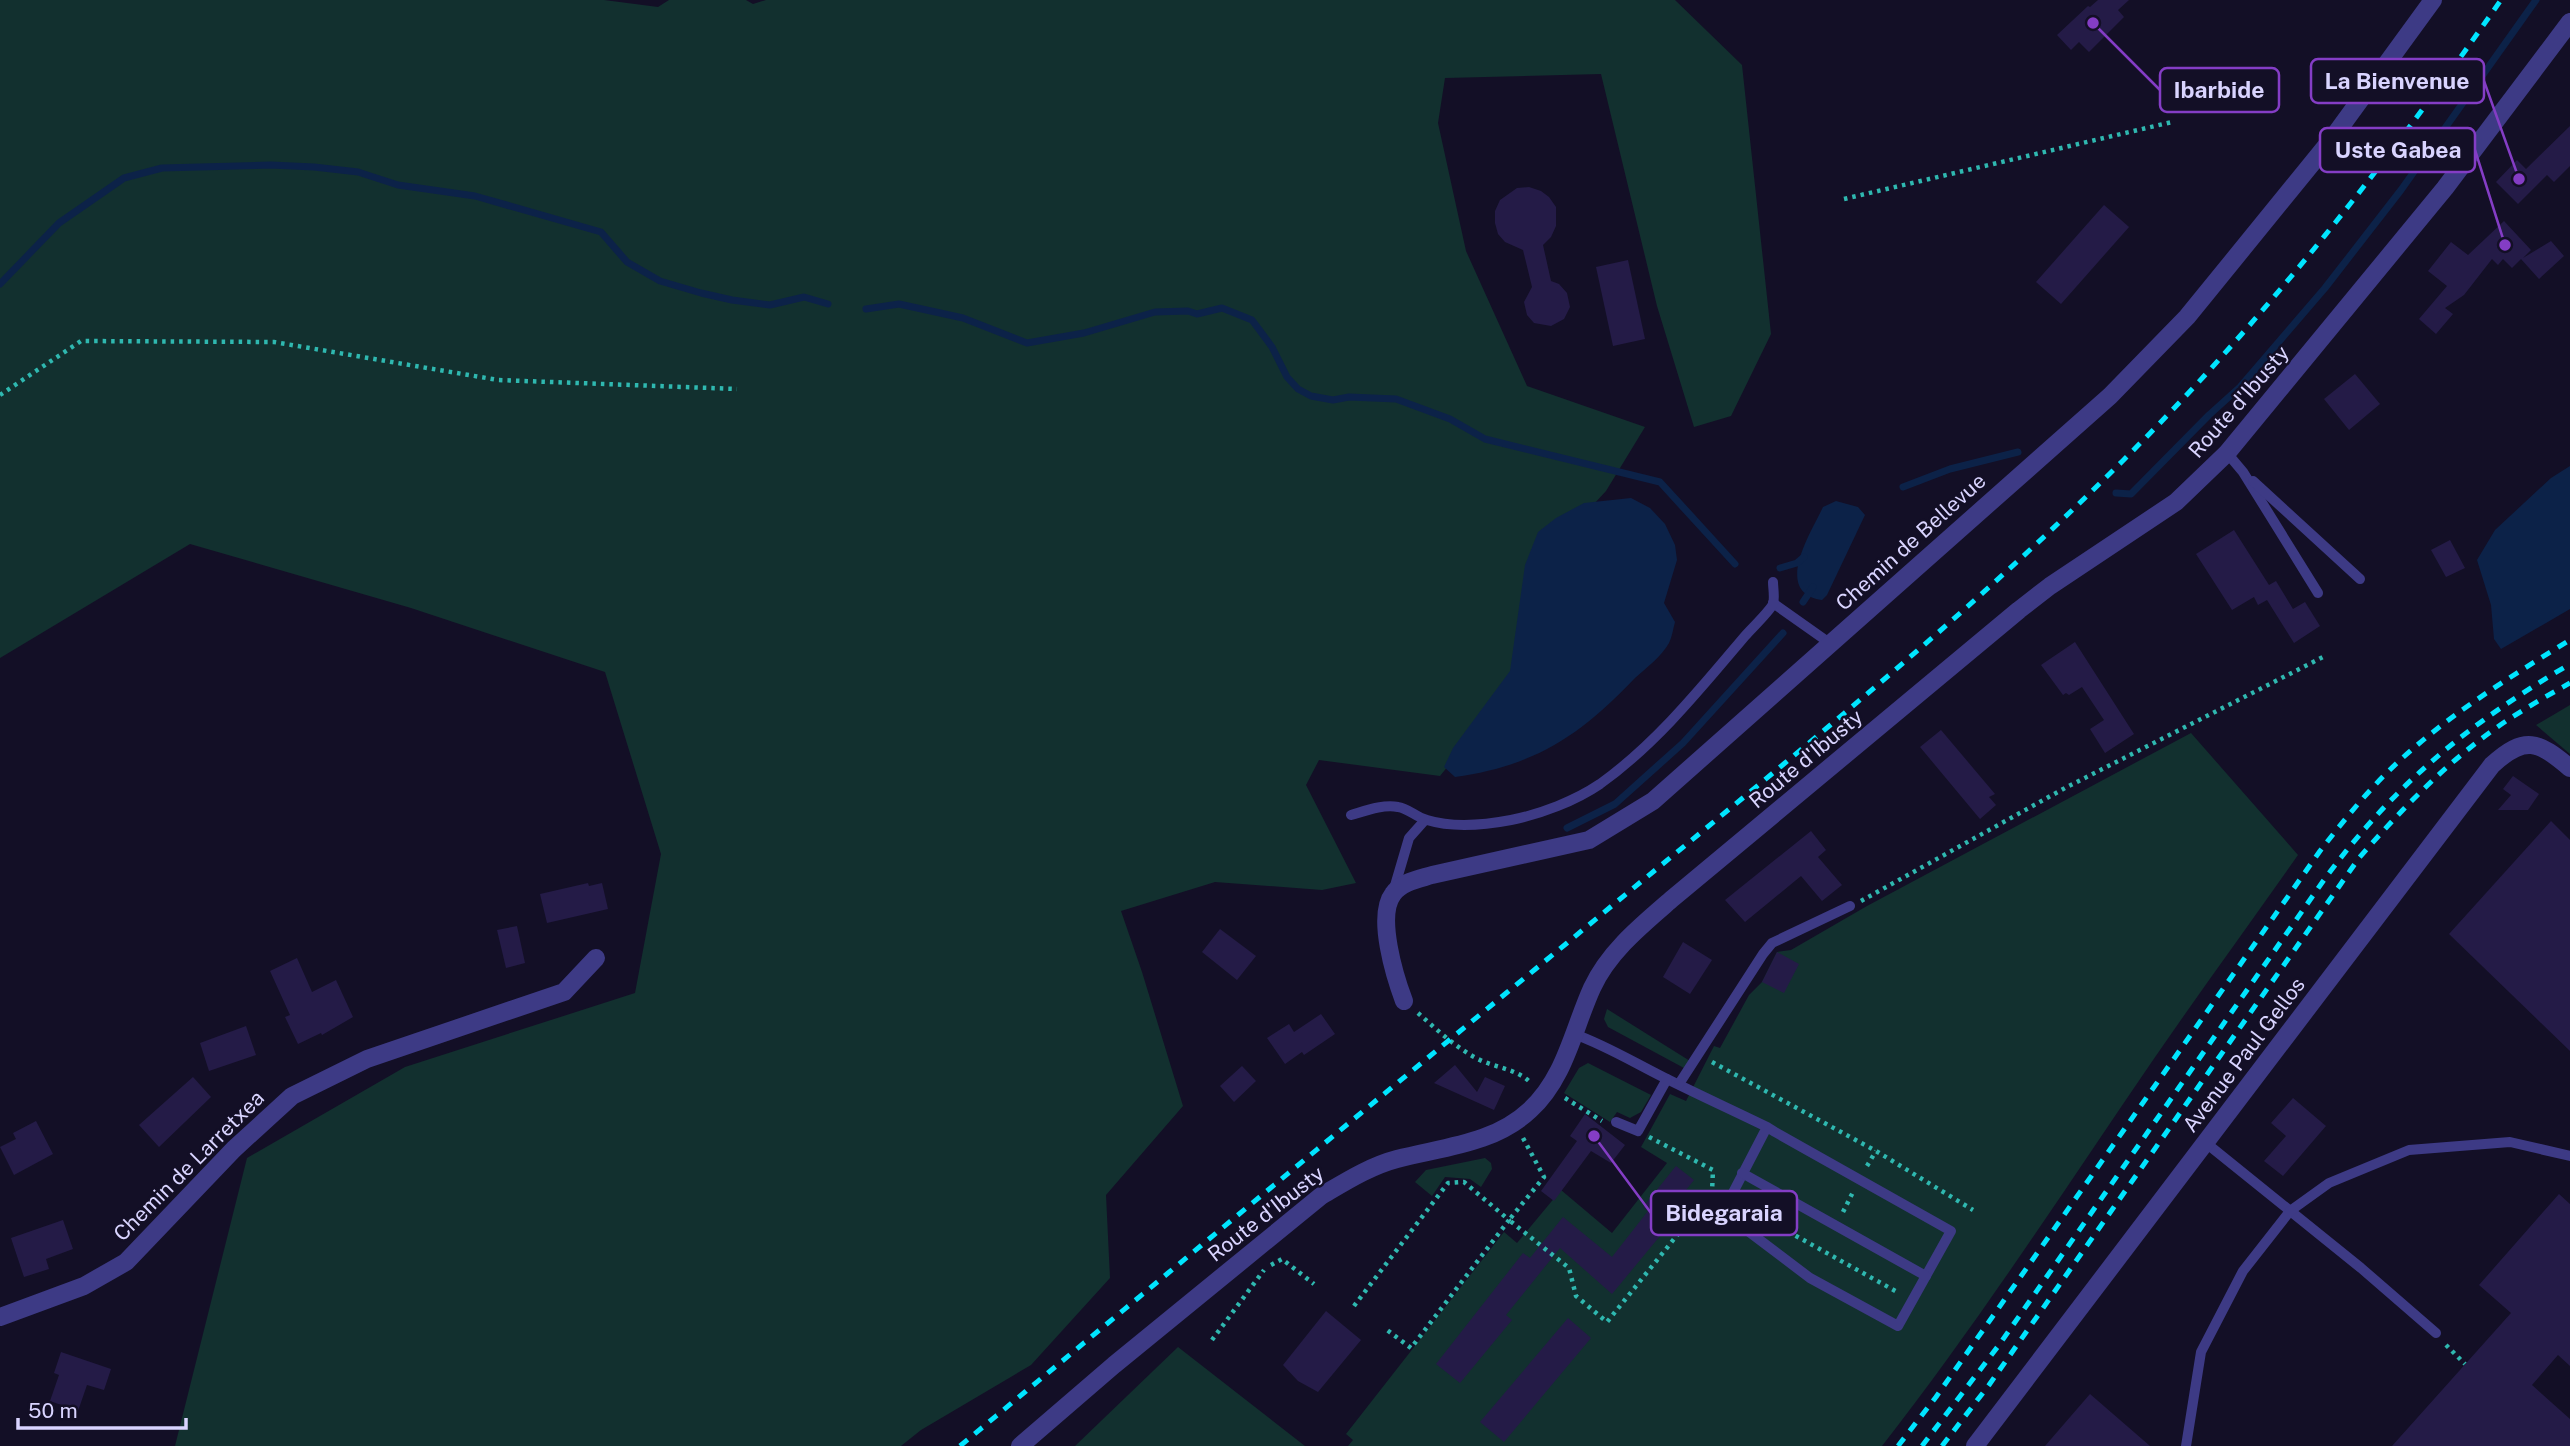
<svg xmlns="http://www.w3.org/2000/svg" width="2570" height="1446" font-family="'Public Sans',sans-serif">
	<rect width="100%" height="100%" fill="#130f26"/>
	<g fill="#12302f">
		<polygon points="0,0 604,0 658,7 669,0 746,0 753,4 766,0 1675,0 1742,65 1771,334 1731,416 1694,427 1657,306 1601,74 1445,78 1438,123 1466,251 1527,386 1645,427 1606,491 1539,563 1520,677 1440,776 1319,760 1306,785 1356,883 1322,890 1215,882 1121,911 1142,972 1183,1106 1106,1195 1110,1278 1031,1365 921,1430 901,1446 175,1446 247,1158 405,1067 635,993 661,854 605,672 411,608 190,544 0,658"/>
		<polygon points="2570,705 2570,754 2536,725"/>
		<path d="M2191,733L2298,855C2249,925 2199,993 2151,1063C2063,1192 1978,1323 1882,1446H1348L1353,1440L1346,1434L1504,1232L1517,1243L1561,1190L1612,1233L1667,1163L1641,1147L1670,1094L1686,1101L1714,1046L1720,1048L1749,995L1762,982L1777,952L1791,950L1867,906Z"/>
		<polygon points="1607,1009 1690,1061 1684,1068 1608,1027 1604,1019"/>
		<polygon points="1588,1063 1651,1095 1641,1112 1630,1118 1617,1112 1610,1122 1564,1093 1579,1068"/>
		<polygon points="1485,1158 1491,1163 1492,1169 1481,1187 1470,1179 1445,1177 1432,1196 1415,1182 1426,1170"/>
		<polygon points="1178,1347 1305,1446 1075,1446"/>
	</g>
	<g fill="#0c2248">
		<polygon points="2570,466 2570,609 2501,649 2494,639 2491,605 2477,560 2495,530 2551,478"/>
		<path d="M1631,498L1650,508L1665,524L1675,545L1677,560L1664,603L1675,622C1673,629 1672,637 1669,643C1662,656 1646,668 1635,678C1581,735 1535,766 1455,777L1444,767L1453,748L1510,671L1525,565L1538,532L1556,518L1584,503Z"/>
		<path d="M1836,501L1858,507L1865,515L1827,595L1822,600C1772,592 1811,533 1823,507Z"/>
	</g>
	<g fill="none" stroke-linecap="round" stroke-linejoin="round">
		<g stroke="#0c2248" stroke-width="7">
			<polyline points="0,284 59,223 124,178 162,168 271,165 314,167 358,172 398,185 475,196 601,232 627,262 660,281 701,293 732,300 770,305 804,297 828,304"/>
			<polyline points="866,309 899,304 963,318 1027,343 1084,333 1155,312 1188,311 1197,314 1222,308 1252,320 1272,347 1287,377 1298,389 1311,396 1333,400 1349,397 1396,399 1450,419 1485,439 1660,482 1735,564"/>
			<polyline points="1903,487 1950,469 2018,452"/>
			<polyline points="2116,493 2131,494 2209,415 2240,387 2325,288 2401,190 2536,0"/>
			<polyline points="1780,568 1797,563 1804,557"/>
			<polyline points="1803,602 1813,587"/>
			<polyline points="1567,828 1615,804 1683,743 1783,633"/>
		</g>
	</g>
	<g fill="#241b47">
		<polygon points="2098,0 2129,0 2118,10 2124,17 2089,52 2079,42 2071,50 2057,35 2088,6 2090,7"/>
		<polygon points="2570,126 2570,166 2554,182 2547,175 2518,204 2496,182 2517,160 2526,169"/>
		<polygon points="1529,187 1541,191 1549,197 1556,207 1556,226 1551,237 1543,245 1551,281 1559,284 1567,293 1570,307 1564,319 1551,326 1534,323 1527,315 1524,302 1532,287 1523,250 1505,242 1498,234 1495,223 1495,211 1500,200 1517,188"/>
		<polygon points="2104,205 2129,227 2061,304 2036,282"/>
		<polygon points="2504,221 2531,250 2523,258 2551,241 2564,256 2539,279 2521,259 2512,268 2503,259 2498,265 2492,259 2464,295 2445,308 2453,314 2436,334 2419,319 2447,286 2428,271 2451,242 2468,255"/>
		<polygon points="1628,260 1645,339 1613,346 1596,267"/>
		<polygon points="2355,374 2380,404 2349,430 2324,399"/>
		<polygon points="2234,530 2269,585 2276,581 2293,609 2305,602 2320,626 2294,643 2267,600 2258,605 2254,597 2232,610 2196,554"/>
		<polygon points="2450,540 2465,568 2446,577 2431,550"/>
		<polygon points="2075,642 2134,734 2105,753 2090,729 2104,720 2082,687 2069,695 2066,693 2063,695 2041,665"/>
		<polygon points="1941,730 1995,794 1989,797 1996,805 1980,819 1920,747"/>
		<polygon points="2513,776 2539,794 2528,810 2498,810 2511,795 2503,789"/>
		<polygon points="2551,821 2570,840 2570,1051 2449,934"/>
		<polygon points="1811,831 1826,850 1818,857 1842,885 1822,901 1801,876 1745,922 1725,900"/>
		<polygon points="588,883 589,886 602,883 608,909 547,923 540,894"/>
		<polygon points="517,926 525,963 506,968 497,930"/>
		<polygon points="1220,929 1256,956 1237,980 1202,952"/>
		<polygon points="1683,942 1712,960 1690,994 1663,977"/>
		<polygon points="1777,952 1799,964 1784,993 1762,982"/>
		<polygon points="297,958 312,992 336,980 353,1017 322,1035 321,1033 298,1044 285,1017 290,1015 270,971"/>
		<polygon points="1321,1014 1335,1034 1304,1055 1302,1052 1285,1064 1267,1038 1289,1024 1294,1032"/>
		<polygon points="246,1026 256,1055 209,1071 200,1043"/>
		<polygon points="1455,1065 1477,1092 1485,1077 1505,1086 1494,1110 1434,1083"/>
		<polygon points="1242,1066 1256,1081 1234,1102 1220,1086"/>
		<polygon points="193,1077 211,1097 159,1147 139,1125"/>
		<polygon points="2293,1098 2326,1126 2283,1176 2264,1161 2286,1136 2271,1123"/>
		<polygon points="1585,1114 1625,1145 1611,1163 1591,1151 1554,1201 1541,1191 1577,1141 1570,1136"/>
		<polygon points="36,1121 53,1154 14,1175 0,1147 16,1139 13,1133"/>
		<polygon points="1676,1166 1694,1180 1686,1190 1709,1208 1696,1222 1687,1215 1685,1217 1679,1213 1612,1294 1560,1248 1506,1315 1512,1320 1460,1383 1436,1364 1523,1253 1530,1258 1563,1217 1612,1257 1648,1211 1643,1207"/>
		<polygon points="2559,1194 2570,1204 2570,1366 2558,1355 2532,1385 2570,1419 2570,1446 2392,1446 2511,1313 2479,1285"/>
		<polygon points="63,1220 73,1249 46,1259 49,1269 24,1277 11,1238"/>
		<polygon points="1326,1311 1361,1340 1318,1392 1298,1381 1283,1365"/>
		<polygon points="1568,1318 1591,1338 1504,1442 1480,1422"/>
		<polygon points="61,1352 111,1369 104,1390 87,1385 78,1411 50,1401 59,1375 54,1373"/>
		<polygon points="2090,1394 2150,1446 2045,1446"/>
	</g>
	<g fill="none" stroke-linecap="round" stroke-linejoin="round">
		<g stroke="#2fb8b0" stroke-width="4.5" stroke-dasharray="3.5 5" stroke-linecap="butt">
			<polyline points="1844,199 2172,122"/>
			<polyline points="0,395 81,341 274,342 498,380 737,389"/>
			<polyline points="1861,901 2065,788 2325,656"/>
			<path d="M1418,1013C1436,1029 1454,1046 1476,1058C1494,1068 1516,1068 1531,1083"/>
			<polyline points="1712,1062 1876,1151 1973,1210"/>
			<polyline points="1565,1098 1602,1121"/>
			<polyline points="1649,1137 1713,1170 1712,1192"/>
			<polyline points="1523,1138 1544,1177 1509,1220 1569,1268 1576,1296 1607,1322 1691,1218"/>
			<polyline points="1867,1166 1876,1151"/>
			<polyline points="1703,1204 1712,1192 1715,1193"/>
			<polyline points="1751,1211 1899,1293"/>
			<polyline points="1843,1212 1853,1192"/>
			<polyline points="1271,1265 1282,1259 1314,1284"/>
			<polyline points="1354,1306 1448,1183 1464,1182 1509,1220 1411,1348 1387,1330"/>
			<polyline points="1212,1340 1264,1270"/>
			<polyline points="2446,1345 2465,1364"/>
		</g>
		<g stroke="#3d3a85" stroke-width="10">
			<polyline points="2227,453 2243,472 2318,593"/>
			<polyline points="2253,481 2360,579"/>
			<polyline points="1773,603 1831,644"/>
			<path d="M1351,815C1365,811 1383,804 1398,807C1408,808 1417,818 1427,820C1453,828 1485,825 1511,820C1541,814 1575,801 1600,784C1656,744 1701,688 1745,636C1752,628 1769,612 1773,604C1775,598 1773,588 1773,582"/>
			<polyline points="1394,889 1409,838 1425,820"/>
			<path d="M1574,1034C1605,1045 1633,1062 1663,1077C1697,1094 1732,1110 1767,1127L1775,1132L1951,1231L1898,1326L1810,1278L1732,1219L1725,1208L1767,1127"/>
			<polyline points="1679,1084 1763,954 1772,943 1850,906"/>
			<polyline points="1616,1122 1638,1131 1667,1079"/>
			<polyline points="2206,1143 2361,1268 2436,1333"/>
			<polyline points="1742,1173 1926,1276"/>
			<polyline points="2186,1446 2201,1352 2243,1271 2290,1211 2329,1183 2409,1150 2510,1142 2570,1156"/>
		</g>
		<g stroke="#3d3a85" stroke-width="18">
			<path d="M1404,1001C1395,977 1376,916 1393,894C1401,882 1419,879 1432,875L1589,840L1653,801L2110,396L2187,317L2331,140L2433,0"/>
			<polyline points="0,1317 84,1286 126,1262 234,1149 292,1096 367,1059 564,992 596,958"/>
			<path d="M1975,1446L2492,765C2525,735 2538,741 2570,768"/>
		</g>
		<path stroke="#3d3a85" stroke-width="18" d="M1020,1446L1114,1365L1321,1196C1345,1182 1370,1166 1397,1159C1443,1147 1494,1144 1530,1110C1565,1078 1573,1030 1592,988C1609,951 1643,924 1673,898L2019,610L2050,586L2176,502L2227,453L2445,188L2570,22"/>
		<g stroke="#00e5ff" stroke-width="5" stroke-dasharray="10 9" stroke-linecap="butt">
			<path d="M960,1446C1162,1278 1364,1110 1567,943C1769,775 1977,612 2160,423C2286,292 2397,149 2501,0"/>
			<path d="M1898,1446L1936,1397L2320,851C2344,820 2370,788 2398,762C2451,713 2510,677 2570,640"/>
			<path d="M1922,1446L1999,1345L2326,877C2397,782 2468,724 2570,664"/>
			<path d="M1942,1446L1989,1385L2359,858C2401,810 2444,765 2496,728C2520,711 2545,697 2570,683"/>
		</g>
	</g>
	<g text-anchor="middle" stroke-width="5" stroke-linejoin="round" paint-order="stroke">
		<g font-size="21" fill="#d9d4ff" stroke="#130f26">
			<text transform="translate(2239 402) rotate(-49)" y="7">Route d'Ibusty</text>
			<text transform="translate(1911 542) rotate(-42)" y="7">Chemin de Bellevue</text>
			<text transform="translate(1806 759) rotate(-40)" y="7">Route d'Ibusty</text>
			<text transform="translate(2244 1055) rotate(-53)" y="7">Avenue Paul Gellos</text>
			<text transform="translate(189 1166) rotate(-45)" y="7">Chemin de Larretxea</text>
			<text transform="translate(1266 1214) rotate(-38)" y="7">Route d'Ibusty</text>
		</g>
	</g>
	<path fill="none" stroke="#843dc5" stroke-width="2.5" d="M2519 179L2484 81M2093 23L2160 90M2505 245L2475 150M1594 1136L1651 1213"/>
	<g fill="#843dc5" stroke="#130f26" stroke-width="2.5">
		<circle cx="2519" cy="179" r="7"/>
		<circle cx="2093" cy="23" r="7"/>
		<circle cx="2505" cy="245" r="7"/>
		<circle cx="1594" cy="1136" r="7"/>
	</g>
	<g fill="#130f26" stroke="#843dc5" stroke-width="2.5">
		<rect x="2311" y="59" width="173" height="44" rx="7"/>
		<rect x="2160" y="68" width="119" height="44" rx="7"/>
		<rect x="2320" y="128" width="155" height="44" rx="7"/>
		<rect x="1651" y="1191" width="146" height="44" rx="7"/>
	</g>
	<g font-size="23" text-anchor="middle" font-weight="bold" fill="#d9d4ff">
		<text x="2397" y="89">La Bienvenue</text>
		<text x="2219" y="98">Ibarbide</text>
		<text x="2398" y="158">Uste Gabea</text>
		<text x="1724" y="1221">Bidegaraia</text>
	</g>
	<path d="M18 1418v10h168v-10" fill="none" stroke="#d9d4ff" stroke-width="3.5"/>
	<text x="28" y="1418" font-size="21" fill="#d9d4ff" stroke="#130f26" stroke-width="5" paint-order="stroke">50 m</text>
</svg>
